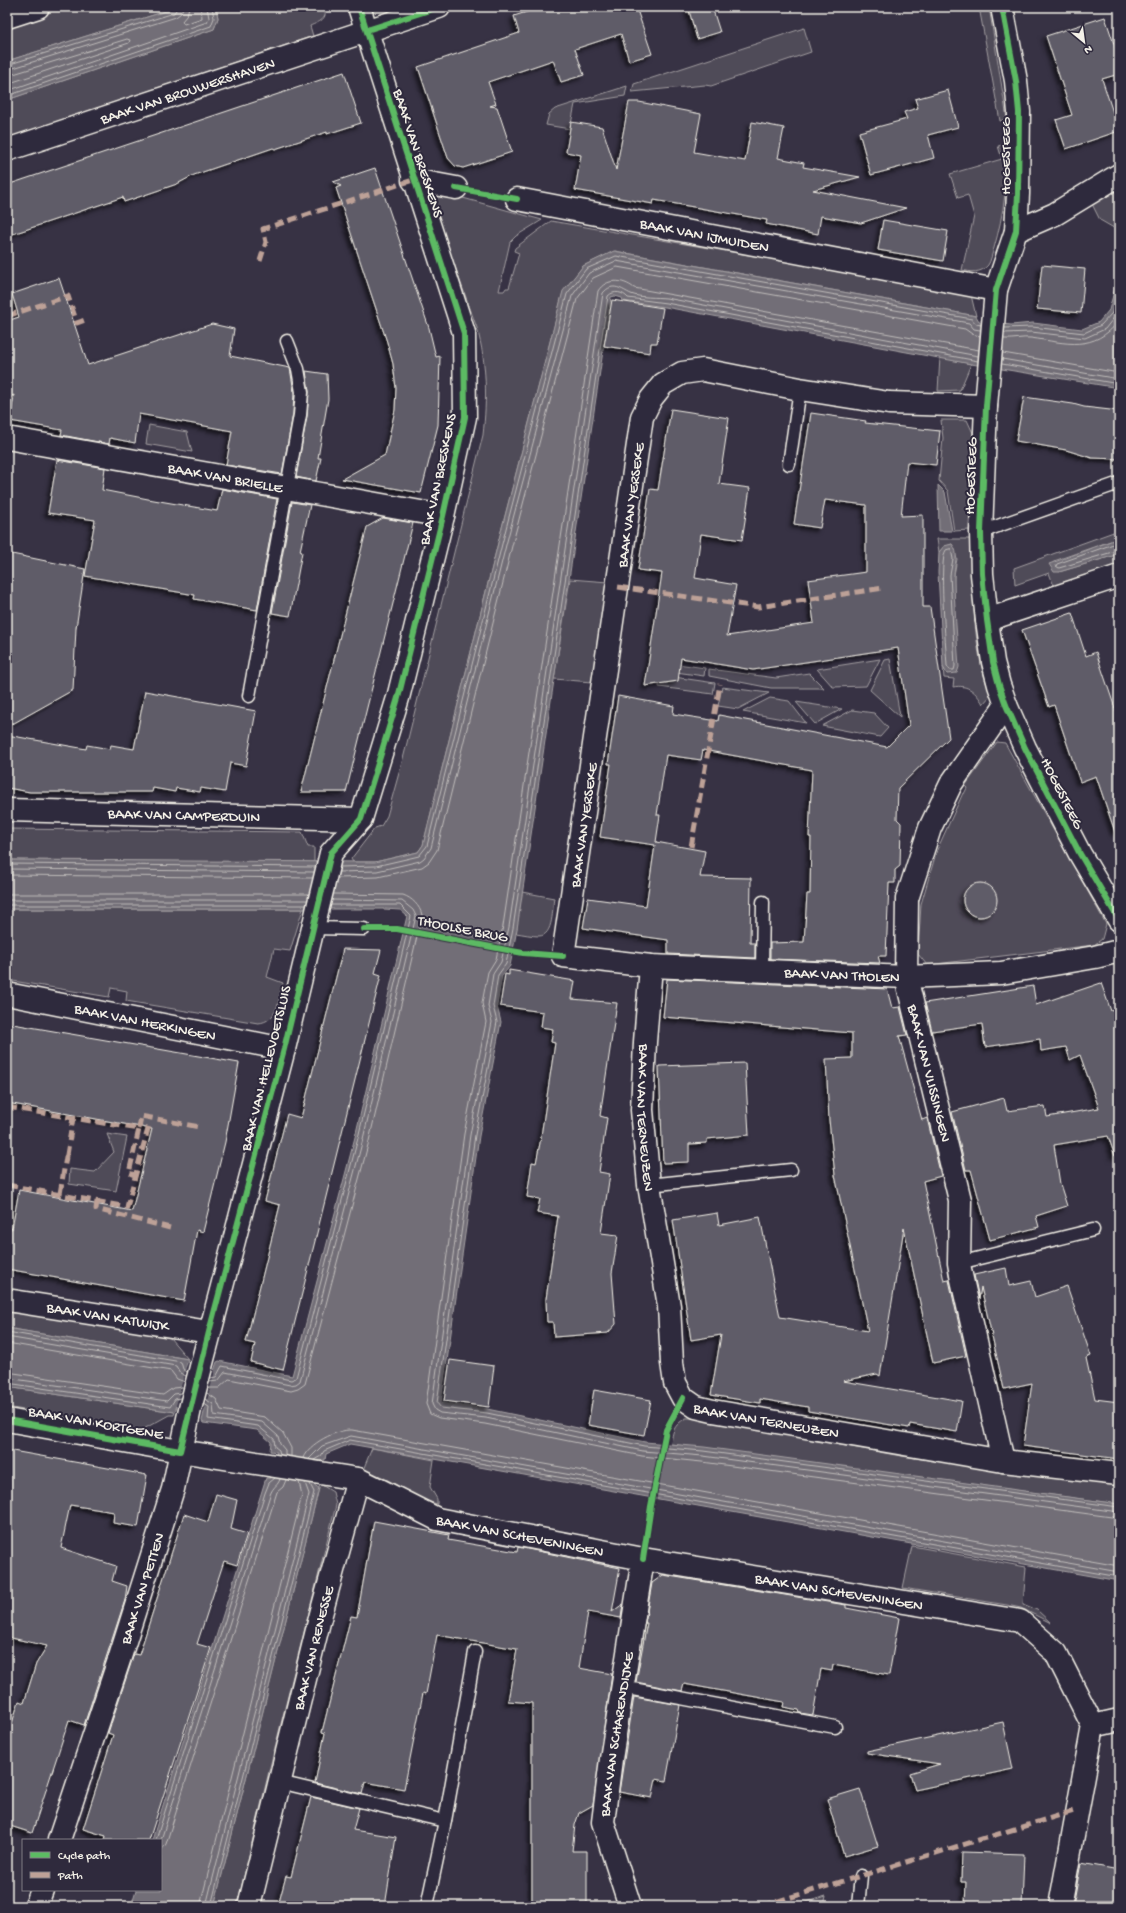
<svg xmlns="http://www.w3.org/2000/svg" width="1126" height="1913" font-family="'Gochi Hand',sans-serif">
	<defs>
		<filter id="shadow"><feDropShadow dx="-3.5" dy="3.5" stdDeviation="2" flood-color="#0009"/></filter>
	</defs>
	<rect width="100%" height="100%" fill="#373244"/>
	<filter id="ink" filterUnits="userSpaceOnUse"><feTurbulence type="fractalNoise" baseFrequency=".025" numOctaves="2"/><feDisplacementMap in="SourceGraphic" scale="8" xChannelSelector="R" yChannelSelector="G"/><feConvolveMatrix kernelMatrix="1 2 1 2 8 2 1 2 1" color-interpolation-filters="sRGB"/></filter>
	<g filter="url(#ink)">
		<g fill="#504b59" stroke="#a29ea0">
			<polygon points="64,7 179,7 7,61 7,26"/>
			<path d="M216,7H324C329,19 319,22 310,26L313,36L7,138V100L214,29L218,18Z"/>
			<polygon points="979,7 989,7 1007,119 1000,121"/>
			<polygon points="804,28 811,52 711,86 705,85 632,92 634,84"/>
			<polygon points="627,86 625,96 575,104 570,129 546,125 549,114 555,109"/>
			<path d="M1007,144C1008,179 1004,214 994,248C992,253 991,261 988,265C981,274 970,272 962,270L974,216L968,195L958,198L950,174L1002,159L998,146Z"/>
			<polygon points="1119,188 1119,231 1100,220 1092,204"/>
			<path d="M445,193L542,220L516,236L510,242L499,291H504L506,288H509L519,253L514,251L515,248L551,221L964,292L971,295L976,316L615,251L583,266L563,292L498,543L423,845L418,852L375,862H353L351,859L375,828L381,826L387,816L404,755L483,435C487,399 487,364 477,328L432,203V198L436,195Z"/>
			<polygon points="940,357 971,364 960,390 938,391"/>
			<polygon points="941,420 967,420 973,433 970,530 954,531 948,491 939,481 943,438"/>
			<polygon points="149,425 187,432 192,452 146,444"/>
			<polygon points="1119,530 1119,538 1054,561 1059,572 1119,554 1119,565 1054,586 1049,573 1015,585 1014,568"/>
			<path d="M937,539H970C973,585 972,654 991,695L983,704C976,692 968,684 953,687L954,679L944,678L943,667L947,674L954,575L957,559L952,544L944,547L939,552Z"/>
			<polygon points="570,579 608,582 592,682 554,679"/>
			<polygon points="880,659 866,686 833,687 817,669"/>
			<polygon points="890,659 900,716 900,717 870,690 885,660"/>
			<polygon points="664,662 705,668 704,676 662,670"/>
			<polygon points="709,669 776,678 809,673 824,688 771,688 709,676"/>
			<polygon points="660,675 715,683 713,694 659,687"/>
			<polygon points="722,687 769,693 738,709 718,706"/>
			<polygon points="770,698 789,701 806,723 743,712"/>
			<polygon points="796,702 842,709 815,724"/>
			<polygon points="852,710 874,713 888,728 880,737 822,726"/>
			<polygon points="997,742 1005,743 1106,924 1102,939 1094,945 927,965 918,954 921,904 937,850 963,793 964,794 967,788 965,786"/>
			<polygon points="7,829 302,832 308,847 314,847 314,863 7,860"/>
			<path d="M522,892L554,898C552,908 554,936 539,936C532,936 523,934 516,933Z"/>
			<path d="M7,909H303L290,951L274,949L267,977L283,983C279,998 278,1022 258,1023L126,1001L127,991L111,988L109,997L7,980Z"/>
			<polygon points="107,1134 127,1137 116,1191 69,1184 70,1169 95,1172 114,1152"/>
			<polygon points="7,1307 94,1322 170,1338 188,1359 7,1328"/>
			<polygon points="7,1387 175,1412 174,1415 169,1415 140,1431 7,1407"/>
			<path d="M686,1418H692L901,1456L1019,1473L1119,1485V1504L671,1444C673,1431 673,1426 686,1418Z"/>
			<path d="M372,1448L434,1460L430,1487L437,1499V1504C410,1498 390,1476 363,1470Z"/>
			<polygon points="320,1484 333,1492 336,1505 269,1771 237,1906 214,1906"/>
			<polygon points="912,1546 1026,1567 1023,1604 1037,1610 1051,1623 1021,1608 1007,1605 903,1588"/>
			<polygon points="826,1896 824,1906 793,1906"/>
		</g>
		<g fill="#726e77" stroke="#a6a2a4">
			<polygon points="179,7 216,7 218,18 214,29 7,100 7,61"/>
			<polygon points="614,251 976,316 979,321 1011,325 1033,323 1082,329 1099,322 1109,310 1119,273 1119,388 971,364 665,307 623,301 622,298 615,296 611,297 517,929 510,966 502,976 497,1006 501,1022 479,1136 441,1403 487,1409 645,1442 704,1447 1119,1504 1119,1581 350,1444 326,1454 325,1460 318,1461 314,1485 319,1488 214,1906 131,1906 136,1890 161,1890 161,1840 152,1840 266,1478 271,1478 277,1452 270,1451 271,1442 257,1430 203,1423 202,1421 205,1408 178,1402 175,1412 7,1387 7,1328 188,1359 186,1367 213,1374 217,1362 219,1361 292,1376 355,1137 407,916 400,910 384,909 7,909 7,860 375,862 418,852 423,845 498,543 563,291 583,266"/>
			<polygon points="938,485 945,492 952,531 939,531"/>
			<polygon points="1119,538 1119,554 1059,572 1054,572 1049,564"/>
			<path d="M952,544C960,553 954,565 954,576C954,606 957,637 959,667L957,673L947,674L943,667L938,572L939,552L944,546Z"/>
		</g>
		<polygon fill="#373244" points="187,1364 188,1366 212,1372 213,1370 215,1370 204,1412 202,1412 203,1410 179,1404 178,1406 176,1406"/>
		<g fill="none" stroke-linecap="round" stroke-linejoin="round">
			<g stroke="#c0bdbb" stroke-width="1">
				<polyline points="189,7 187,15 182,21 184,24 202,18 201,7"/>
				<polyline points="7,65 174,13 178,7"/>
				<polyline points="7,70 176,17 181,13 183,7"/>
				<polyline points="7,76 127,39 130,40 129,43 7,84"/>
				<polyline points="7,91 207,22 209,18 207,7"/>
				<polyline points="7,96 211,26 214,18 212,7"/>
				<polyline points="1005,328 1032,327 1084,333 1101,325 1112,313 1119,289"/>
				<polyline points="1004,333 1031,332 1085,338 1105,329 1116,315 1119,308"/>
				<path d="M1004,339C1013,340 1022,337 1031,338C1067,343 1093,353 1119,321"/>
				<path d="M979,350L634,288C623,279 606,278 598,291L503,926L496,959L488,972L482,1003L486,1022L464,1134L426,1404L430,1414L439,1418L485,1424L642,1456L702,1462L1119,1518"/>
				<polyline points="1003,353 1119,373"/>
				<path d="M978,356L666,298C656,297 641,298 631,294C622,290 613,281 603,293L509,927L501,962L493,974L488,1006L492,1022L470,1135L432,1404L435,1410L440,1413L486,1418L643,1451L703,1456L1119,1512"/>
				<polyline points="1002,359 1119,379"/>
				<path d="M978,361L666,303L628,298C623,292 614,290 608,296L513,928L506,964L498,975L493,1006L497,1022L475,1135L437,1403L441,1408L487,1413L644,1446L703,1451L1119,1507"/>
				<polyline points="1002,364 1119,384"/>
				<polyline points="1119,542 1057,564 1056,566 1059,568 1119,550"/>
				<path d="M951,549L953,559L950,575L955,666L954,670H950L947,666C946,648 938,558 946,550Z"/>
				<polyline points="7,864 315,867"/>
				<polyline points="340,867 376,866 419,856 427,846 502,544 567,294 586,269 616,256 972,319 976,324 981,325"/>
				<polyline points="7,869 314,872"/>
				<polyline points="339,872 377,871 420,861 424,858 431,848 506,545 572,296 589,273 616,261 969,323 974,329 980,330"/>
				<polyline points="7,875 313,878"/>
				<polyline points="337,878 378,877 422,867 429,862 437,850 512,546 577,299 593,278 617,267 965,329 972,334 980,336"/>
				<polyline points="7,894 309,894"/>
				<polyline points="7,900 307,900"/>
				<polyline points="7,905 306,905"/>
				<polyline points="7,1332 181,1362 183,1369 187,1372"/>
				<polyline points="7,1337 176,1366 180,1373 186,1376"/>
				<polyline points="7,1343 171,1371 177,1379 185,1382"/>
				<polyline points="7,1372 163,1395 173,1388 183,1387"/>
				<polyline points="7,1378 167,1401 174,1394 182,1393"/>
				<polyline points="211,1378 216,1377 222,1366 291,1380 296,1378 358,1138 411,916 400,905 331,905"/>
				<polyline points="209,1382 218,1381 225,1372 290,1385 296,1384 300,1381 363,1139 416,916 413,910 402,901 332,900"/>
				<polyline points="7,1383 170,1407 175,1399 180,1398"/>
				<path d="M208,1388H219L229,1379L291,1391L298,1389L305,1384L369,1141L422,915C420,906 412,898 403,895L334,894"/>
				<polyline points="207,1393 216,1399 221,1410 265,1417 283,1433 291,1448 291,1456"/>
				<polyline points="205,1399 213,1404 214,1415 262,1422 278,1436 280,1444 285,1450 285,1455"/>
				<polyline points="204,1404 209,1407 208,1419 258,1426 274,1439 275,1447 279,1450 280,1455"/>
				<path d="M303,1458C308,1444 337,1429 352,1430L1119,1566"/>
				<polyline points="309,1459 322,1446 351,1436 1119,1572"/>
				<polyline points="314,1460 321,1456 324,1451 350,1440 1119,1577"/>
				<polyline points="156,1840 265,1493 269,1483 275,1478"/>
				<path d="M161,1840L270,1495C273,1486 278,1486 280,1479"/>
				<polyline points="161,1851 166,1844 277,1492 283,1487 286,1480"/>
				<polyline points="200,1906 302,1495 299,1482"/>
				<polyline points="206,1906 309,1494 305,1483"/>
				<polyline points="211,1906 314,1492 310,1484"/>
			</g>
		</g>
		<g fill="#5f5c67" stroke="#f4f1e8" filter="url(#shadow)">
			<polygon points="542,7 636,7 652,54 629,61 621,34 575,49 584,75 561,82 553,60 488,82 496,104 490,106 497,107 512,152 463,168 455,166 448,158 418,67 519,33 514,16"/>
			<polygon points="688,7 712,7 720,32 697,39"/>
			<polygon points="1105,17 1119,59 1119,74 1102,79 1119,131 1066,149 1056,120 1072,115 1046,36"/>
			<polygon points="344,72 361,123 327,134 327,132 275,149 273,148 194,175 177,184 124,202 123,197 7,236 7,185"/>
			<polygon points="948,90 958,127 928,135 934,158 871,175 859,132 907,119 904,112 918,108 915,99"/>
			<polygon points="629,102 639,102 701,114 694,152 745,161 752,122 784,128 778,158 804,163 803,167 860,177 813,190 906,208 861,223 821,216 818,234 766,224 767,220 654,200 653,204 575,190 581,155 566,152 571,122 602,127 616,170"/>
			<polygon points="375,168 429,328 436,357 440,356 438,425 421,493 342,479 385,455 395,410 396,388 393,364 387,342 336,188 341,186 333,182"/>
			<polygon points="883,220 948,231 943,261 878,250"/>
			<polygon points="1042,265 1085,269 1081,313 1037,309"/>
			<polygon points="59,278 88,365 212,324 234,329 230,356 290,368 294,392 293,414 282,474 226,465 232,431 139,414 135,443 110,438 109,444 61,435 62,430 10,421 14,395 7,398 7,321 19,317 12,294"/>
			<polygon points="612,300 663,308 657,343 651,343 650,353 604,346"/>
			<polygon points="306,371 327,374 328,399 318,458 321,458 316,481 296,477 307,416 309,392"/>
			<polygon points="1024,397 1073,404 1084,407 1119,411 1119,459 1092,458 1066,450 1016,441"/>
			<polygon points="671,409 729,418 719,484 750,488 742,540 701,534 695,578 736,585 727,636 814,623 808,580 866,572 866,505 825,500 820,528 794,524 811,413 866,421 865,423 940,431 936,465 907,462 901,516 923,515 923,607 930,607 949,738 898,788 897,819 901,823 900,866 895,870 895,883 889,883 886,956 878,956 880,963 770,959 770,943 804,942 807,894 810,894 811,837 809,837 812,770 703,750 701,760 666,755 657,815 660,815 656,842 705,851 700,877 751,878 750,943 755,943 755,958 668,954 668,940 583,928 588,898 646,906 655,845 600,837 611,764 608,764 618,696 674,706 673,714 718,721 719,715 887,747 909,725 898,648 753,670 681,658 678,681 645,686 662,573 638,570 650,489 658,490"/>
			<polygon points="57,460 105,468 102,490 148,499 217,511 222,489 277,499 257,610 194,599 195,595 85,576 95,520 48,513"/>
			<polygon points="292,502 310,505 300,551 302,552 290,616 272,613"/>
			<polygon points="383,518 413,523 346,792 301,792 367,527"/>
			<polygon points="7,553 85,569 76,628 73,690 7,727"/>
			<polygon points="1072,613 1086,656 1096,652 1119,720 1119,832 1115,832 1096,776 1080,782 1054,705 1049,707 1022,630"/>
			<polygon points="145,691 256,711 246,766 230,763 225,792 201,788 200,792 176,788 175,792 153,788 152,792 30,792 7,788 7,735 86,749 87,745 110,749 111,745 134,749"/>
			<circle cx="980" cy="900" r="17"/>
			<polygon points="343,949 381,950 375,973 381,975 283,1370 251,1362 255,1344 246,1342 280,1205 265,1201 287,1114 301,1118"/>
			<polygon points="509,970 575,981 572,999 617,1003 600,1116 607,1118 599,1172 610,1174 601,1233 618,1235 612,1273 616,1324 608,1333 554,1337 553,1322 547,1322 546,1299 558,1216 537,1213 540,1199 527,1197 532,1162 536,1163 540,1143 555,1043 551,1042 553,1029 541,1027 543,1012 500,1006 505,974 509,975"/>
			<polygon points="667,979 887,989 892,1008 900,1007 907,1035 899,1036 922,1120 927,1118 941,1176 923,1181 944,1281 949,1280 966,1356 933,1363 904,1228 880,1376 877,1374 843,1381 962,1401 957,1432 910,1424 909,1428 808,1411 808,1407 760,1399 760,1403 711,1395 721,1335 691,1340 673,1220 717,1213 719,1225 760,1217 780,1317 868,1331 835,1175 829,1120 826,1059 852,1058 852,1033 663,1017"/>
			<polygon points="1101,983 1111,1011 1119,1008 1119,1155 1115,1156 1108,1136 1054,1145 1060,1184 1067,1206 1036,1216 1039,1227 990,1240 971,1170 966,1170 952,1112 1004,1098 1007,1111 1045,1106 1047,1117 1099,1108 1080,1055 1070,1060 1066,1047 1041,1051 1040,1039 985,1047 982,1024 932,1031 925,1003 1033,986 1036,1005"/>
			<polygon points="7,1023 239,1063 225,1142 203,1232 197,1230 184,1301 7,1269 7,1228 12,1229 19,1190 132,1211 152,1129 7,1103"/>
			<polygon points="745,1063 749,1135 707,1139 707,1143 689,1144 689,1162 663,1163 659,1066"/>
			<polygon points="1006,1268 1009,1286 1031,1281 1035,1297 1067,1286 1091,1356 1086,1358 1095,1399 1119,1402 1119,1459 1023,1446 1032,1383 1004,1389 981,1287 979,1299 974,1275"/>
			<polygon points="450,1360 494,1366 489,1407 444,1401"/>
			<polygon points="594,1390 651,1400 644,1435 588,1425"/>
			<polygon points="7,1450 147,1475 138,1527 113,1523 114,1512 70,1505 61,1548 116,1566 112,1581 127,1586 125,1600 84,1725 69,1720 32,1833 7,1825 7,1739 19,1701 24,1703 36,1664 47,1646 7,1637"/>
			<polygon points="216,1494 237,1500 231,1529 247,1534 237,1565 224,1561 197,1644 211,1648 201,1679 149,1840 105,1840 106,1836 83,1829 113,1735 108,1733 134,1654 139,1655 184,1514 208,1522"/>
			<polygon points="374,1521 449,1535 448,1540 517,1552 518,1547 620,1568 612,1612 623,1604 621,1618 588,1612 579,1668 612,1674 593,1805 579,1813 575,1825 572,1851 587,1851 587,1906 532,1906 532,1703 508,1701 517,1649 437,1635 426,1694 423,1693 404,1789 365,1782 362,1794 315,1783 325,1733 322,1732 351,1616 357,1617"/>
			<polygon points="663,1575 846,1605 846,1608 899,1618 889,1675 833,1665 832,1671 821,1669 813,1715 800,1713 799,1710 783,1707 784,1702 684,1684 682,1691 636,1682 647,1623 645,1623 652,1583"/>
			<polygon points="634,1697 680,1705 666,1781 656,1779 652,1798 619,1792"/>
			<polygon points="1003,1722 1013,1769 915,1790 910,1773 940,1764 867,1753 867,1751"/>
			<polygon points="860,1789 878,1846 844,1856 827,1799"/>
			<polygon points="311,1797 359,1808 353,1830 396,1837 385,1906 278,1906 286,1876 291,1877"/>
			<polygon points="962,1852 1024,1854 1022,1906 965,1906 966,1882 961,1882"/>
			<polygon points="1081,1863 1119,1870 1119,1906 1073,1906"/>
		</g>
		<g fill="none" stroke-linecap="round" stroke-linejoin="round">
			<g stroke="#f4f1e8" stroke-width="15">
				<g id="lane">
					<polyline points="789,464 800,389"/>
					<polyline points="981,532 1119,483"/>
					<polyline points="249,696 300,415 302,392 298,369 287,341"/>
					<polyline points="313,928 364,929"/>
					<polyline points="762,970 763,902"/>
					<polyline points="649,1185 791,1170"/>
					<polyline points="959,1263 1093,1230"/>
					<polyline points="622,1687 835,1727"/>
					<polyline points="279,1782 445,1821"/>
					<polyline points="427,1906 445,1821 475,1652"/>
					<polyline points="858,1906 861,1876"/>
				</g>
			</g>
			<g stroke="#f4f1e8" stroke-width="25">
				<g id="street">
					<polyline points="1002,7 1016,81 1019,112 1018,194 1016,231 996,290 986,406 981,532 982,574 987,620 993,662 999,685 1006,705 1025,748 1080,854 1119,920"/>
					<path id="s1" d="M7,150L439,7"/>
					<polyline points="413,180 456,188"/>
					<path id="s2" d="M517,199L996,290"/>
					<polyline points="1016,231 1055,214 1119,175"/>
					<path id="s3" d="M986,406L889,403L800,389L703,370L682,373L663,384L651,399L642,417L563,956L651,966L906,977L1001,973L1095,957L1119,951"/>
					<path id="s4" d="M7,438L443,516"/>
					<polyline points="987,620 1119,576"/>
					<path id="s5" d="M7,810L361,819"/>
					<path id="s6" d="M651,966L645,1042L642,1110L649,1185L669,1306L672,1363L675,1383L683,1398L696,1407L713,1411L1003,1461L1119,1474"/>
					<path id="s7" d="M7,994L284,1049"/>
					<path id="s8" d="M7,1300L209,1332"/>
					<path id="s9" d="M7,1420L180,1451L358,1479L437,1519L643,1559L1020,1621L1056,1653L1093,1726L1060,1906"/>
					<polyline points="1003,1461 961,1275 959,1263 960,1200 906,977 907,899 930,828 951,784 1006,705"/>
					<polyline points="1093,1726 1119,1720"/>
					<path id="s10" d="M59,1840L120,1657L173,1489L190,1409L284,1049L331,853L361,819L398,698L443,516L465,417L464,333L359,7"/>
					<polyline points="36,1906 42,1890"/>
					<path id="s11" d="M249,1906L321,1614L358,1479"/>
					<path id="s12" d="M630,1906L603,1822L611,1759L643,1559"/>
				</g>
			</g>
			<g stroke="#f4f1e8" stroke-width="25">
				<polyline id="secondary" points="7,17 38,7"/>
			</g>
			<use href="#lane" stroke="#2f2a3d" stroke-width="12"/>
			<use href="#street" stroke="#2f2a3d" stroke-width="22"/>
			<use href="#secondary" stroke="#2f2a3d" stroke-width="22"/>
			<g stroke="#bda197" stroke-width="5" stroke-dasharray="10 5" stroke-linecap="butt">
				<polyline points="260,261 266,242 263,229 413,180"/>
				<polyline points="7,316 68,296 77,323 85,320"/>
				<polyline points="618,587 758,607 884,588"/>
				<polyline points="691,847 720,684"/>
				<polyline points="7,1107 139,1129 129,1173 135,1175"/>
				<polyline points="139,1129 141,1116 200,1127"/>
				<polyline points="68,1155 67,1155 73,1118"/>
				<polyline points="7,1185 127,1207 149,1125"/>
				<polyline points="60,1194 66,1157 67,1158"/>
				<polyline points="97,1201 96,1209 170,1228"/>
				<polyline points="762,1906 1077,1810"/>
			</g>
			<g stroke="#2f2a3d" stroke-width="8">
				<g id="cycleway">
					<polyline points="1002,7 1016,81 1019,112 1018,194 1016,231 996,290 986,406 981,532 982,574 987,620 993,662 999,685 1006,705 1025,748 1080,854 1119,920"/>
					<polyline points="367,30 439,7"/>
					<polyline points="456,188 517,199"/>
					<polyline points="364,929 397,929 523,953 563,956"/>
					<polyline points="7,1420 180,1451 209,1332 284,1049 331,853 361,819 398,698 443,516 465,417 464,333 359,7"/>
					<polyline points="643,1559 651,1506 666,1430 683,1398"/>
				</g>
			</g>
			<use href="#cycleway" stroke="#5cba63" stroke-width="6"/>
		</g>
	</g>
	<g text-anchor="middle" stroke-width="4" stroke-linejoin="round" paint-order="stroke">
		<g font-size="15" fill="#f4f1e8" stroke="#2f2a3d">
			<text dy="5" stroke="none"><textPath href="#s1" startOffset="190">BAAK VAN BROUWERSHAVEN</textPath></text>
			<text transform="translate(419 153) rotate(72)" y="5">BAAK VAN BRESKENS</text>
			<text transform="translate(1005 156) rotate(-90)" y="5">HOGESTEEG</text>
			<text dy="5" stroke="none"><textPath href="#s2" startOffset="191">BAAK VAN IJMUIDEN</textPath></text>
			<text transform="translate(970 476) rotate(-88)" y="5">HOGESTEEG</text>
			<text dy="5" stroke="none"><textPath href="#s4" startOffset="222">BAAK VAN BRIELLE</textPath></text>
			<text transform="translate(437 479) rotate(-78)" y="5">BAAK VAN BRESKENS</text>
			<text transform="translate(630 505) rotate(-82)" y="5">BAAK VAN YERSEKE</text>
			<text transform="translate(1063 793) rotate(63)" y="5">HOGESTEEG</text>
			<text dy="5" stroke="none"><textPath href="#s5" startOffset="177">BAAK VAN CAMPERDUIN</textPath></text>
			<text transform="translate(583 825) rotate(-82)" y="5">BAAK VAN YERSEKE</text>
			<text transform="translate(463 928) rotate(11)" y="5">THOOLSE BRUG</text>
			<text dy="5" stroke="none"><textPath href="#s3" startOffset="1193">BAAK VAN THOLEN</textPath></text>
			<text dy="5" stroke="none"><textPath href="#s7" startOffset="141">BAAK VAN HERKINGEN</textPath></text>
			<text transform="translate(265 1068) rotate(-76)" y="5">BAAK VAN HELLEVOETSLUIS</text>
			<text transform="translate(930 1073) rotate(76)" y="5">BAAK VAN VLISSINGEN</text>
			<text dy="5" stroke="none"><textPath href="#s6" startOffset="152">BAAK VAN TERNEUZEN</textPath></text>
			<text dy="5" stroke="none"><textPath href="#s8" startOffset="102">BAAK VAN KATWIJK</textPath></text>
			<text dy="5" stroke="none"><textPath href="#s6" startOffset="524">BAAK VAN TERNEUZEN</textPath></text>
			<text transform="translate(96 1422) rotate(10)" y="5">BAAK VAN KORTGENE</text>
			<text dy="5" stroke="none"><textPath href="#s9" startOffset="529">BAAK VAN SCHEVENINGEN</textPath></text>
			<text dy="5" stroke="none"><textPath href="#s10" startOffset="265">BAAK VAN PETTEN</textPath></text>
			<text dy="5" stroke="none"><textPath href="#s9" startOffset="853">BAAK VAN SCHEVENINGEN</textPath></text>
			<text dy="5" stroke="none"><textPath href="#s11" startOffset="266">BAAK VAN RENESSE</textPath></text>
			<text dy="5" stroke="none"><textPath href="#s12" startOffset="177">BAAK VAN SCHARENDIJKE</textPath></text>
		</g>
	</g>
	<rect width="1126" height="1913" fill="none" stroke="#2f2a3d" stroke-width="24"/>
	<rect x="12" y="12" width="1102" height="1889" fill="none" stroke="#f4f1e8" stroke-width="1.5" filter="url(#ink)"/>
	<rect x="22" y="1839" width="140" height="52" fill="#2f2a3d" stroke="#7e7a81"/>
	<rect x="30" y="1852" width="20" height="6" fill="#5cba63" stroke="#7e7a81"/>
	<text x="58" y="1859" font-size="12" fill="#f4f1e8">Cycle path</text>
	<rect x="30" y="1872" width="20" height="6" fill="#bda197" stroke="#7e7a81"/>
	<text x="58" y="1879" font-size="12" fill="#f4f1e8">Path</text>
	<g transform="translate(1084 42) rotate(151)" stroke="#2f2a3d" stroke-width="3" paint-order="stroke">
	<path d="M0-3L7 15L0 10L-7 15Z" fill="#f4f1e8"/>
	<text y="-6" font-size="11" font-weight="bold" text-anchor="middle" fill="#f4f1e8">N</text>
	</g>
</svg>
